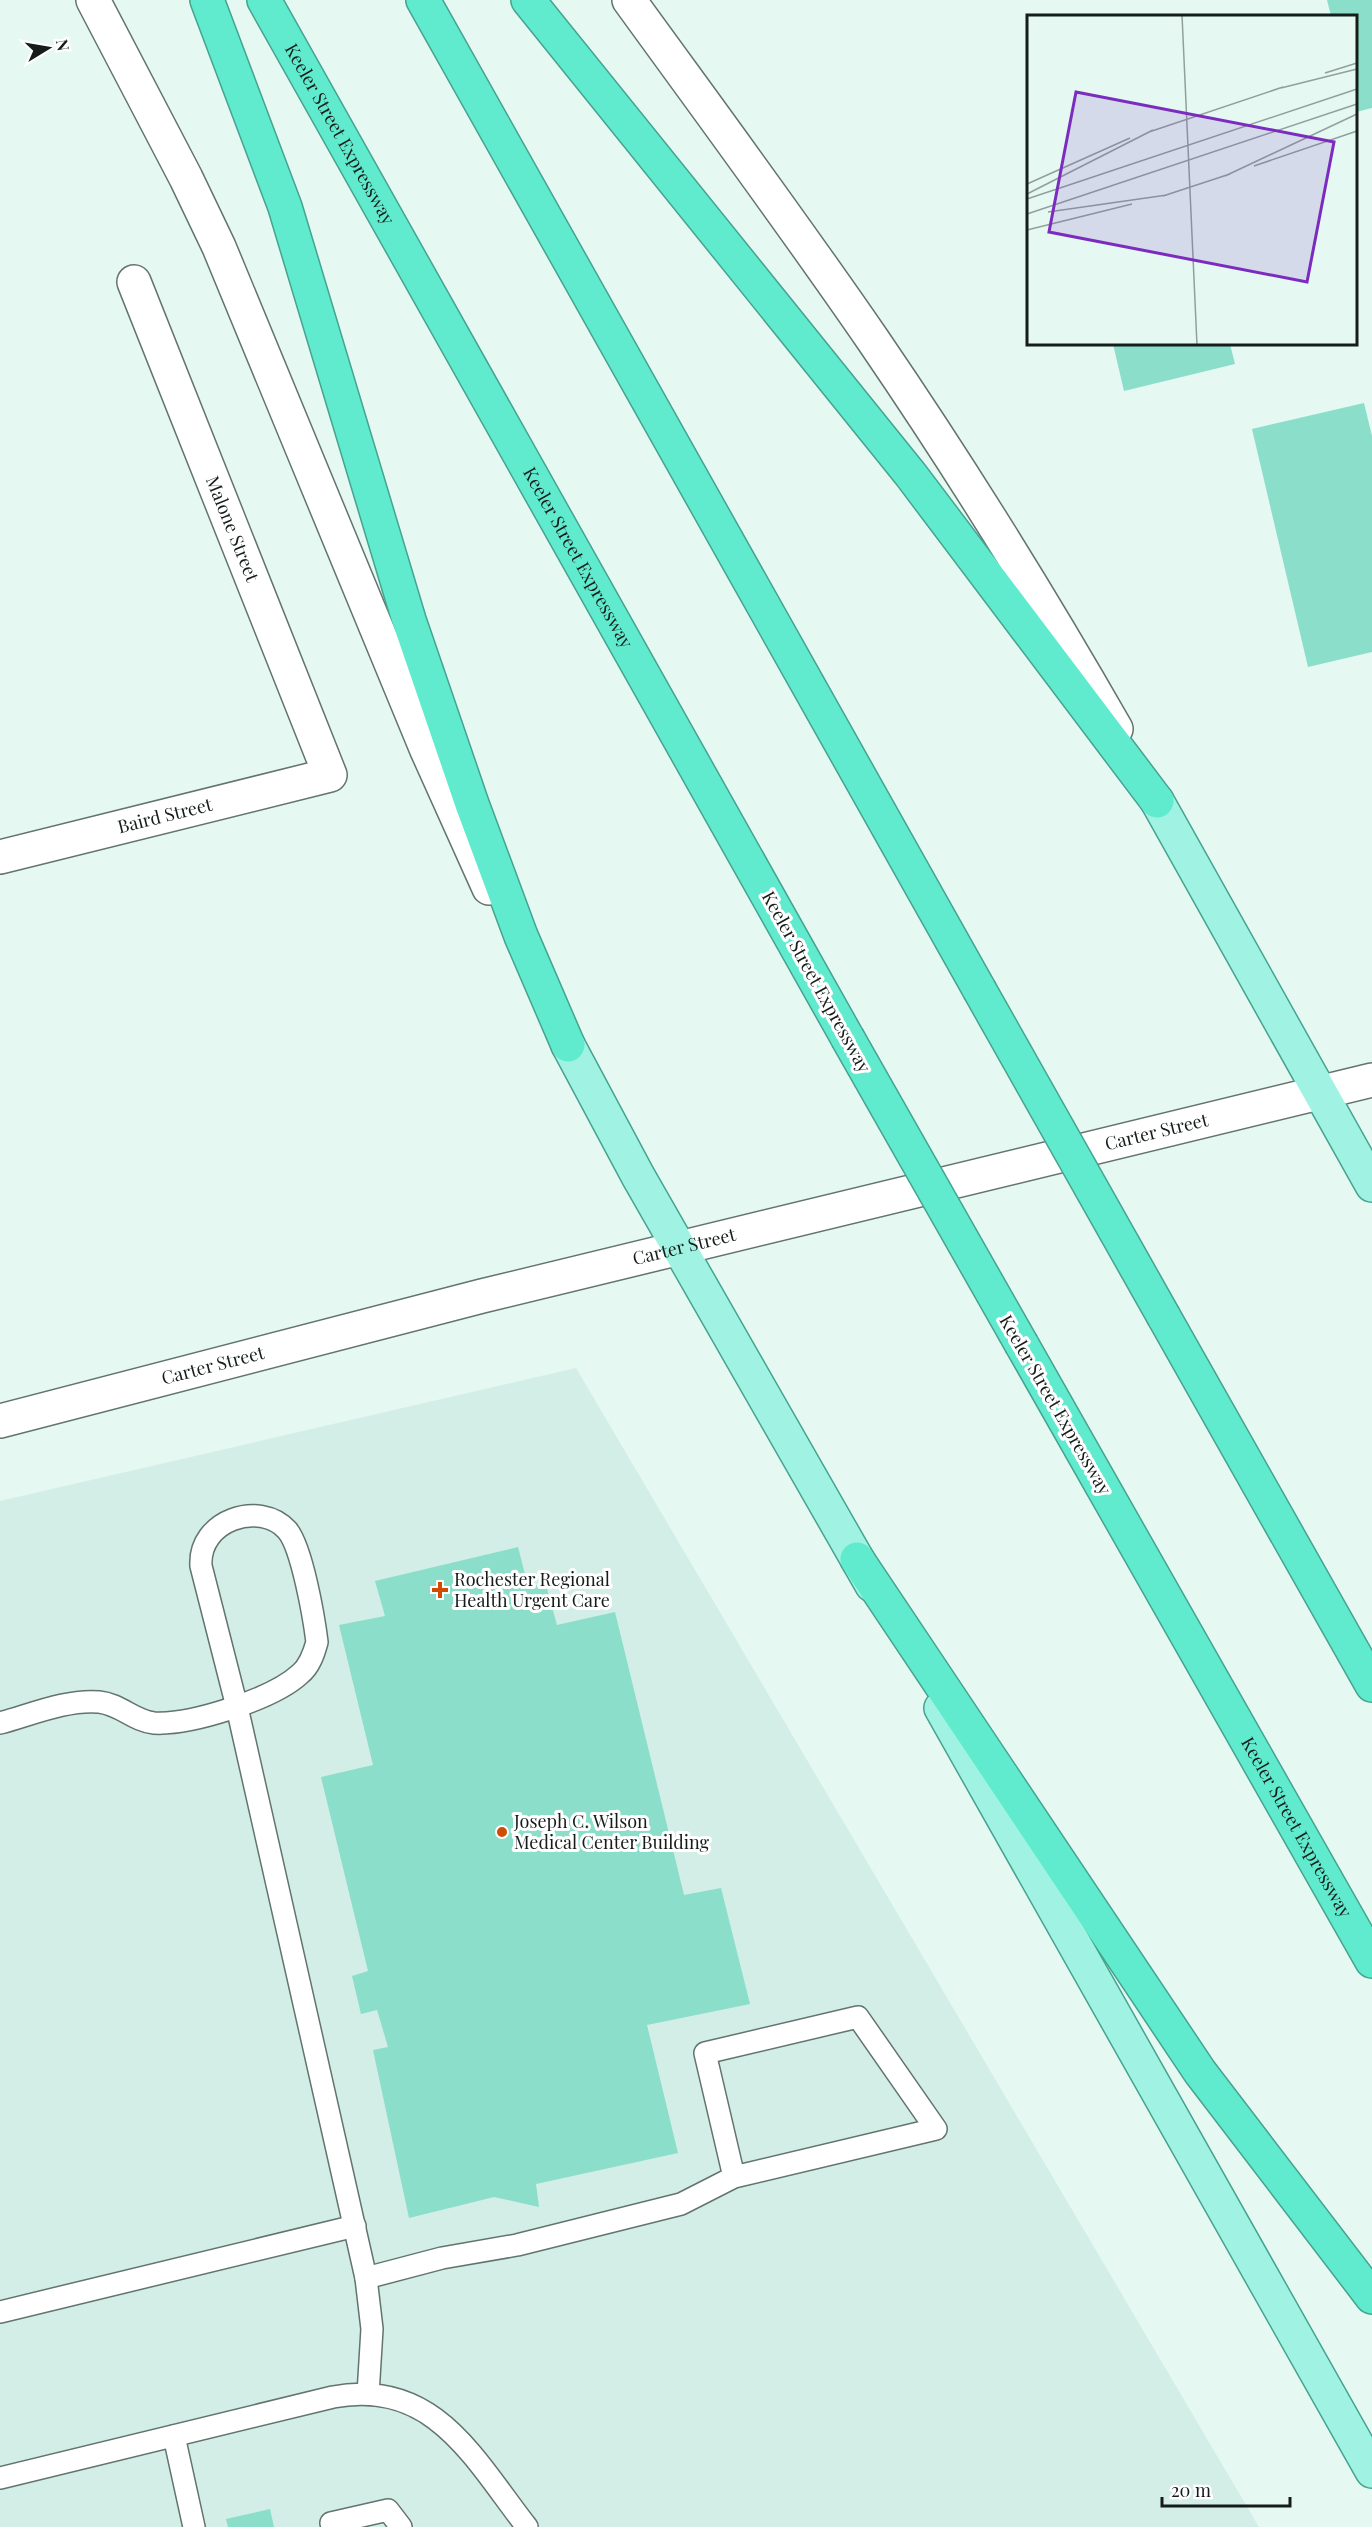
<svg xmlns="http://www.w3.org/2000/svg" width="1372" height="2527" font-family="'Playfair Display',serif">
	<rect width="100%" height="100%" fill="#e5f8f2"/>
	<polygon fill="#d2eee6" points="576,1368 1259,2527 0,2527 0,1501"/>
	<g fill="#8bdeca">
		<polygon points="1327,0 1372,0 1372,108 1356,112 1356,16 1331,16"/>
		<polygon points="1113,344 1230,344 1235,364 1124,391"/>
		<polygon points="1364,403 1372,436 1372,652 1308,667 1252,429"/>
		<polygon points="518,1547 528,1586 546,1585 557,1625 615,1612 684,1895 721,1888 750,2004 647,2025 678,2153 536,2184 539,2207 494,2197 409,2218 373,2050 388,2047 377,2010 361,2014 352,1976 368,1971 321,1777 373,1765 339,1625 385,1616 375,1581"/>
		<polygon points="270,2509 274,2527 228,2527 226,2519"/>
	</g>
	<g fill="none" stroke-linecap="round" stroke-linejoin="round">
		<g stroke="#63746f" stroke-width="24">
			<g id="service">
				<path d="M0,1723C30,1715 67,1699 99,1702C120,1704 134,1721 154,1723C191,1725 273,1699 300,1674C310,1666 314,1653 317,1642C314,1618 302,1547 287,1530C260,1500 198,1520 201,1566L237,1707L366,2278L372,2329L368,2394"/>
				<polyline points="366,2278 442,2258 517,2245 681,2204 734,2177 936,2129 858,2017 705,2053 734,2177"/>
				<polyline points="0,2312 355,2226"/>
				<polyline points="174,2436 194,2527"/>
				<path d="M0,2478L333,2397C434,2378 474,2459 527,2527"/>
				<polyline points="332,2527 331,2523 388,2510 401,2527"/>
			</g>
		</g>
		<g stroke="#63746f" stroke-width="36">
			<g id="minor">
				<path id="s1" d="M0,857L330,775L134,282"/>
			</g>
		</g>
		<g stroke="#63746f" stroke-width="36">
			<g id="secondary">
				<polyline points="93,0 186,178 219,247 426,748 489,888"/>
				<path d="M629,0C711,113 794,225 873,340C959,466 1040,596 1116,729"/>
				<path id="s2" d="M0,1421L482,1296L1372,1080"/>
			</g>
		</g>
		<g stroke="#46a38f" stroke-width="36">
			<g id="primary">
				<polyline points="1157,801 1372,1185"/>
				<polyline points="568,1045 638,1176 872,1585"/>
				<polyline points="941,1708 1372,2471"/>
			</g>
		</g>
		<g stroke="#46a38f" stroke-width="36">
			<g id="motorway">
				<polyline points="207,0 285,207 409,620 472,804 521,936 568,1045"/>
				<path id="s3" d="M264,0L847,1037"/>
				<polyline points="423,0 979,989"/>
				<polyline points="528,0 911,475 1157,801"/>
				<polyline points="1164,1317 1372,1685"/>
				<path id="s4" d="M1022,1345L1372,1961"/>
				<polyline points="857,1559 1200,2072 1372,2297"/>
			</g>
		</g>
		<use href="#service" stroke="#fff" stroke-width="21"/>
		<use href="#minor" stroke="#fff" stroke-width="33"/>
		<use href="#secondary" stroke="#fff" stroke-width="33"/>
		<use href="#primary" stroke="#a0f3e2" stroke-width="33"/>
		<use href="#motorway" stroke="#60ebce" stroke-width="33"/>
		<g stroke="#46a38f" stroke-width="36" stroke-linecap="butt">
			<g id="motorway-bridge">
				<polyline points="979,989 1164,1317"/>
				<polyline points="847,1037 1022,1345"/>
			</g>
		</g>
		<use href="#motorway-bridge" stroke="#60ebce" stroke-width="33"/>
	</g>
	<g fill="#d04c02" stroke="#fff" stroke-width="2">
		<path d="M437 1581h6v6h6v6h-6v6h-6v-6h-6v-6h6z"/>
		<circle cx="502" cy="1832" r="6"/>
	</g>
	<g text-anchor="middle" stroke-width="6" stroke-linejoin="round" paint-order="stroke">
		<g font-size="18" fill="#151c1a" stroke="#fff">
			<text dy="6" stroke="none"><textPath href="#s3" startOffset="154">Keeler Street Expressway</textPath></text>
			<text transform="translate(232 529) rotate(68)" y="6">Malone Street</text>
			<text dy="6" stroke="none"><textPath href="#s3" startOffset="640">Keeler Street Expressway</textPath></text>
			<text dy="6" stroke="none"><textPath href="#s1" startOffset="170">Baird Street</textPath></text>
			<text transform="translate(816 982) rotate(61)" y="6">Keeler Street Expressway</text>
			<text dy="6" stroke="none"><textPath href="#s2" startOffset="1192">Carter Street</textPath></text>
			<text dy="6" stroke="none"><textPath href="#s2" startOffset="706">Carter Street</textPath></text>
			<text dy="6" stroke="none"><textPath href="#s2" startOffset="220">Carter Street</textPath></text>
			<text transform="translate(1055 1405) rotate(60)" y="6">Keeler Street Expressway</text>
			<text dy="6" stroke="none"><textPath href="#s4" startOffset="555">Keeler Street Expressway</textPath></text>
		</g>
		<g font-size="18" fill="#151c1a" stroke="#fff" text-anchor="start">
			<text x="454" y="1586">Rochester Regional<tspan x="454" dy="21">Health Urgent Care</tspan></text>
			<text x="514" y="1828">Joseph C. Wilson<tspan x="514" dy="21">Medical Center Building</tspan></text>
		</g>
	</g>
	<g transform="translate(1027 15)">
		<rect width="330" height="330" fill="#e5f8f2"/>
		<path fill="none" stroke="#92a09c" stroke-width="1.5" d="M155,0L170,330M298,58L330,48M254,73L330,54M122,117L256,72M227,151L330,116M198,161L330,99M0,169L103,123M0,179L126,115M136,181L203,159M0,184L330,74M21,197L140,180M0,199L330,89M0,215L105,189"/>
		<path fill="#7b2cbf" fill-opacity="0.15" stroke="#7b2cbf" stroke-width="3" d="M49,77L307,127L280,267L22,217Z"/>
		<rect width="330" height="330" fill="none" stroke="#151c1a" stroke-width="3"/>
	</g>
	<g transform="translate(48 48) rotate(79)" stroke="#ffffff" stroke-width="4.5" paint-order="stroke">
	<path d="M0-4.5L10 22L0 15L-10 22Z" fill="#151c1a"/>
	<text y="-9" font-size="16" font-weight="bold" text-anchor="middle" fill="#151c1a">N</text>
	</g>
	<path d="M1162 2497v9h128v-9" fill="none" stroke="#151c1a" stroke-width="3"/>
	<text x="1171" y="2497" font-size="18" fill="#151c1a" stroke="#ffffff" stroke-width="4.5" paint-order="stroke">20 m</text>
</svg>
